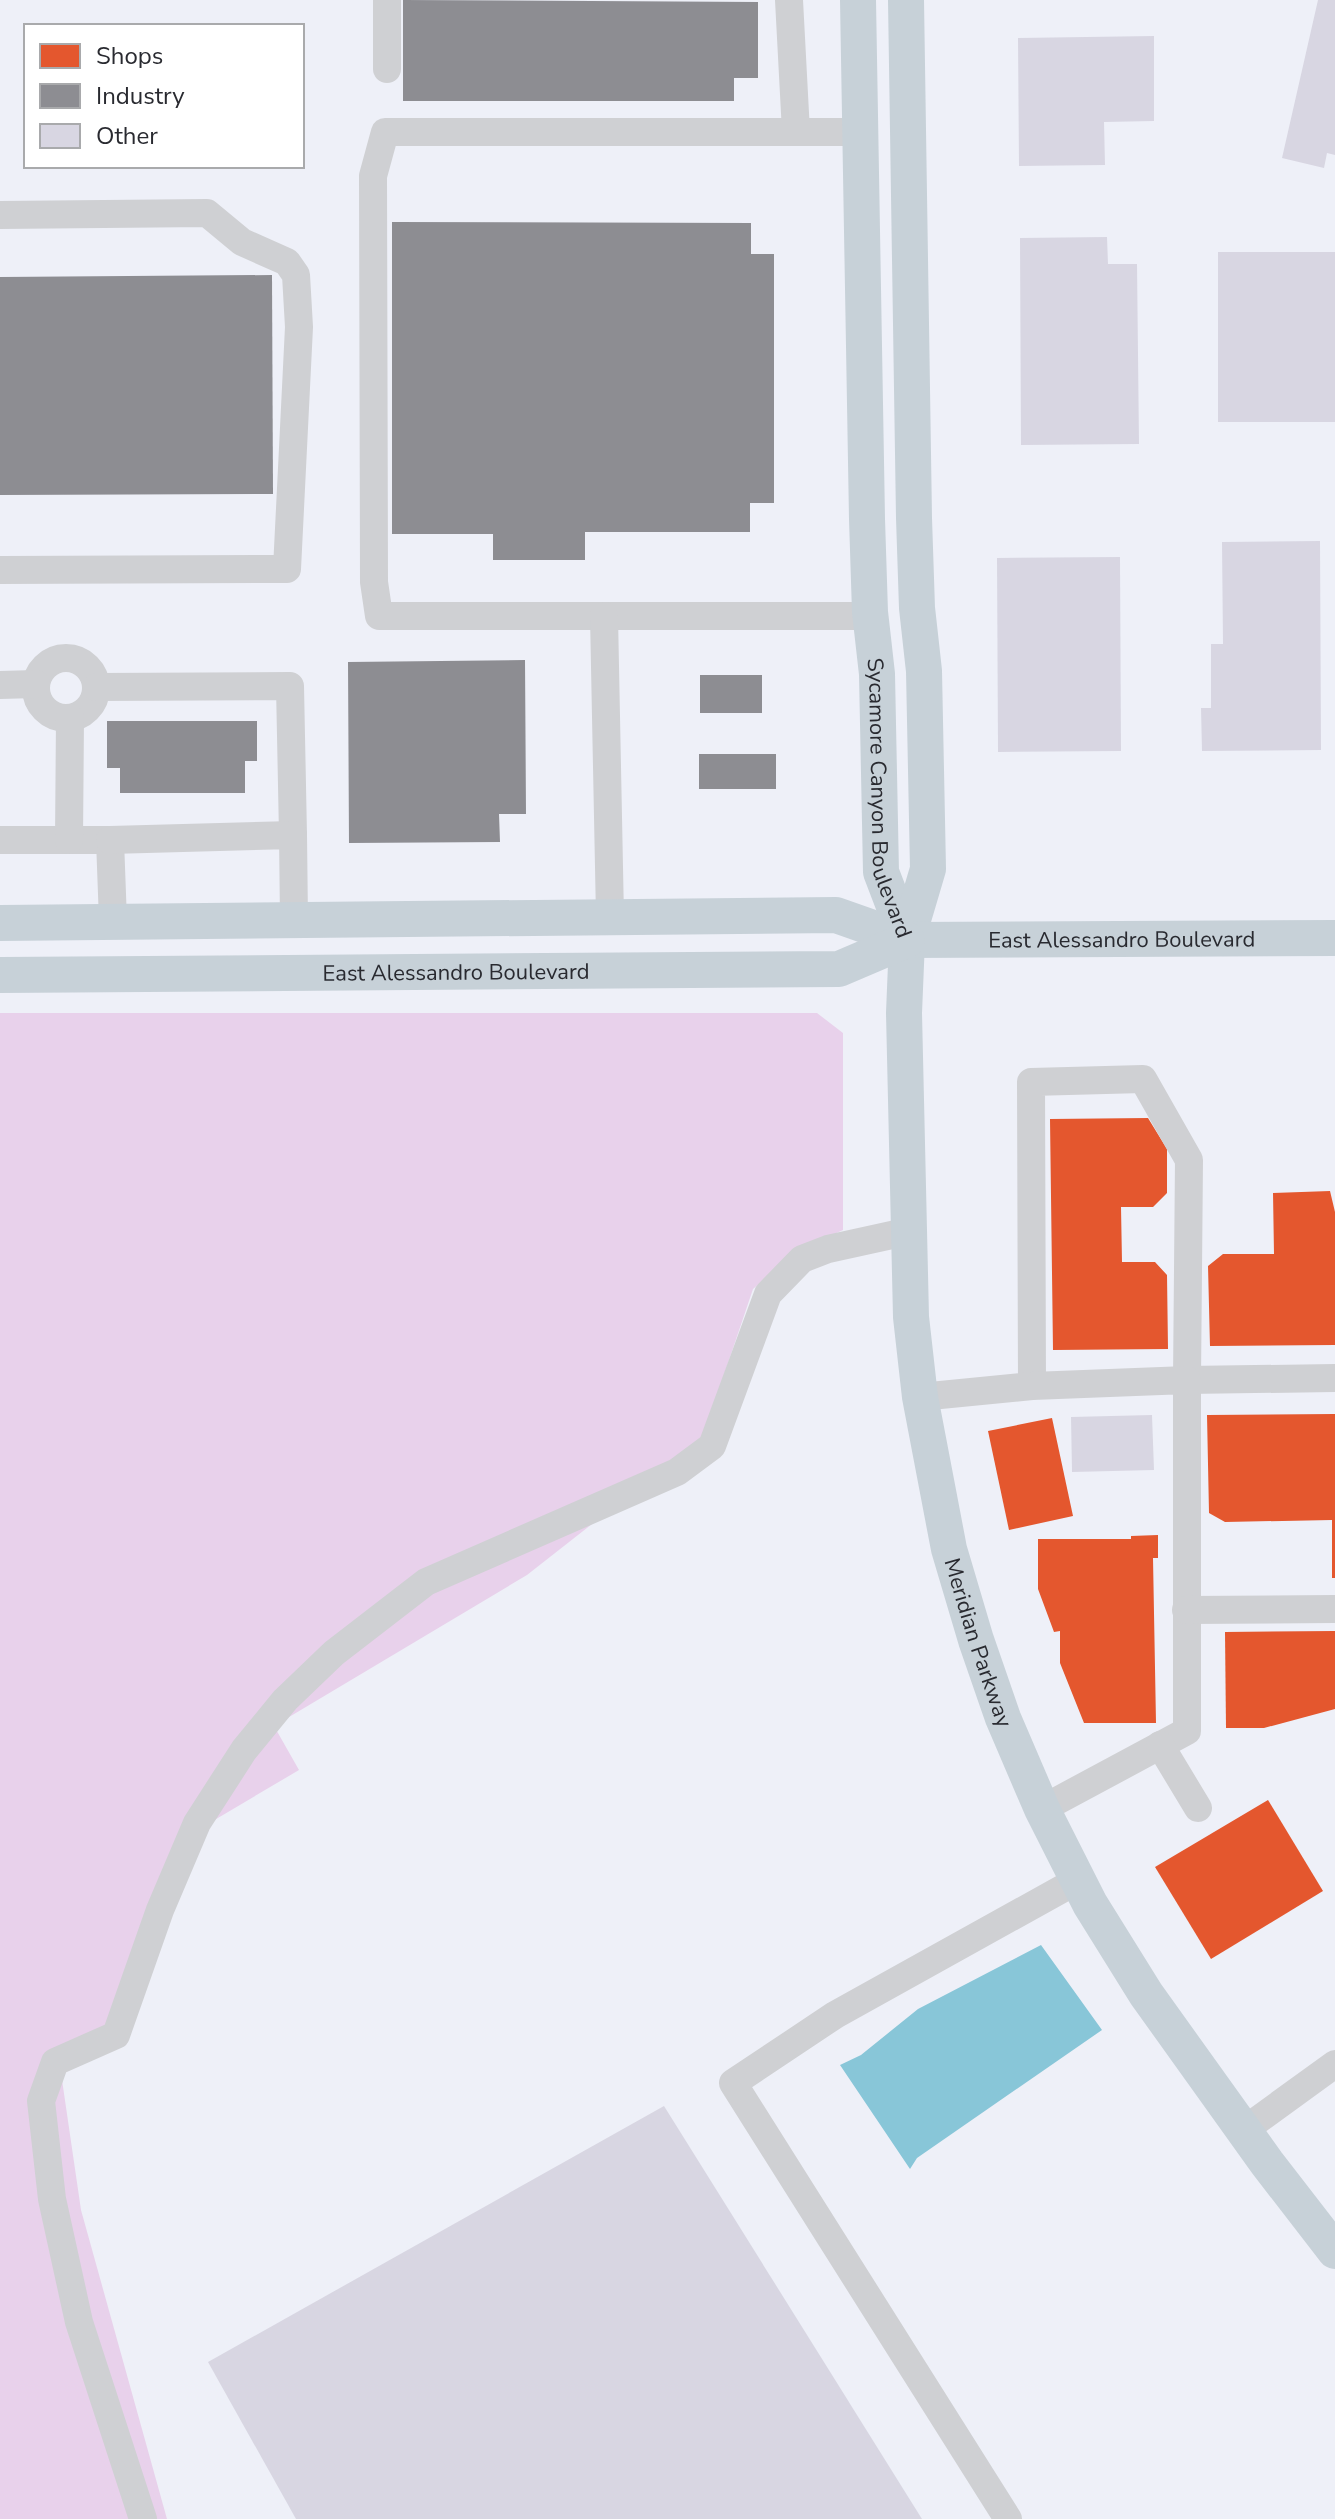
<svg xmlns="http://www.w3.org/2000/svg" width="1335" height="2519" font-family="'Nunito Sans',sans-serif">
	<rect width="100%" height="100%" fill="#eef0f8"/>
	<polygon fill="#e8d1eb" points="0,1013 817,1013 843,1033 843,1230 797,1251 753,1289 703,1437 527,1575 274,1726 299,1770 206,1825 124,2037 61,2073 81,2210 167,2519 0,2519"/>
	<polygon fill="#88c6d8" points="1041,1945 1102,2030 917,2158 910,2169 840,2065 861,2055 918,2009"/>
	<g fill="#e4572e">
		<polygon points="1148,1118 1167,1149 1167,1193 1153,1207 1121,1207 1122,1262 1155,1262 1167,1275 1168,1349 1053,1350 1050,1119"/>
		<polygon points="1330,1191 1335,1212 1335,1345 1210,1346 1208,1266 1223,1254 1274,1254 1273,1193"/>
		<polygon points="1335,1414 1335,1578 1332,1578 1332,1520 1225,1522 1209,1513 1207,1415"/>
		<polygon points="1052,1418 1073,1516 1009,1530 988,1431"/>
		<polygon points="1158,1535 1158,1558 1153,1558 1156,1723 1084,1723 1060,1663 1060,1631 1054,1632 1038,1589 1038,1539 1131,1539 1131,1536"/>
		<polygon points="1335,1631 1335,1709 1264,1728 1226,1728 1225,1632"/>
		<polygon points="1268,1800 1323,1891 1211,1959 1155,1867"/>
	</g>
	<g fill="#8d8d92">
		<polygon points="403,0 758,2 758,78 734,78 734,101 403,101"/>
		<polygon points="392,222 751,223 751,254 774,254 774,503 750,503 750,532 585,532 585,560 493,560 493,534 392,534"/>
		<polygon points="272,275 273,494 0,495 0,277"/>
		<polygon points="525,660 526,814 499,814 500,842 349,843 348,662"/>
		<rect x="700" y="675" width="62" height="38"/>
		<polygon points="107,721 257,721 257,761 245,761 245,793 120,793 120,768 107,768"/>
		<rect x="699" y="754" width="77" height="35"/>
	</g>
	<g fill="#d8d6e2">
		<polygon points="1318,0 1335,0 1335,155 1327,153 1324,168 1282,158"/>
		<polygon points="1154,36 1154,121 1104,122 1105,165 1019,166 1018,38"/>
		<polygon points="1107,237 1108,264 1137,264 1139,444 1021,445 1020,238"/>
		<rect x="1218" y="252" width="117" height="170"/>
		<polygon points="1320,541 1321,750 1202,751 1201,708 1211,708 1211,644 1223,644 1222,542"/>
		<polygon points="1120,557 1121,751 998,752 997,558"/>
		<polygon points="1152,1415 1154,1470 1072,1472 1071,1417"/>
		<polygon points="664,2106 922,2519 296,2519 208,2362"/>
	</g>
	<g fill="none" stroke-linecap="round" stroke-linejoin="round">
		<g stroke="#cfd0d3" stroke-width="28">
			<polyline points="387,0 387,69"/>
			<polyline points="789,0 796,132"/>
			<polyline points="862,132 385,132 373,176 374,582 379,616 871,616"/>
			<polyline points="0,215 207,213 242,242 287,262 296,275 299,327 287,569 0,570"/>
			<polyline points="604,616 610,917"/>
			<circle cx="66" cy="688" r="30"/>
			<polyline points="0,685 36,684"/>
			<polyline points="96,687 290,686 293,835"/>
			<polyline points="0,840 110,840 113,921"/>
			<polyline points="69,840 70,718"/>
			<polyline points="110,840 293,835 294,920"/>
			<polyline points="1032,1386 1031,1082 1143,1079 1189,1160 1187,1380 1335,1378"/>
			<polyline points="920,1397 1032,1386 1187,1380 1187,1731 1042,1809"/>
			<polyline points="1186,1610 1335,1609"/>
			<polyline points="1160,1745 1198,1808"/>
			<polyline points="1244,2130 1335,2064"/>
			<polyline points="143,2519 79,2322 52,2199 41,2101 55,2062 116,2035 160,1910 197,1823 244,1750 285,1700 334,1653 426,1582 677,1472 712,1446 768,1294 802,1259 828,1249 910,1231"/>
			<polyline points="1008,2519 733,2083 835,2015 1078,1880"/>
		</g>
		<g stroke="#c7d1d8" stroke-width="36">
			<path id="s1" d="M858,0L867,519L870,612L877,674L881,872L907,940"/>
			<path id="s2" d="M906,0L914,518L917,608L924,671L928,869L907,940L904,1013L911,1317L920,1397L949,1549L976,1640L1003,1718L1042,1809L1090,1904L1146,1994L1267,2163L1335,2251"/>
			<path id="s3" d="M0,923L836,915L907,940L1335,938"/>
			<path id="s4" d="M0,975L839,969L907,940"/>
		</g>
	</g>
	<g text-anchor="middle" stroke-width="8" stroke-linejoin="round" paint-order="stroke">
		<g font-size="22" fill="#292a30" stroke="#fff">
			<text dy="8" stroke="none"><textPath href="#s1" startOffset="800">Sycamore Canyon Boulevard</textPath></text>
			<text dy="8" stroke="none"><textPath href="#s3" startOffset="1126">East Alessandro Boulevard</textPath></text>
			<text dy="8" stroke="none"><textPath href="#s4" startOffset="456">East Alessandro Boulevard</textPath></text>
			<text dy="8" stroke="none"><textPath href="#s2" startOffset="1654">Meridian Parkway</textPath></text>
		</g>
	</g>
	<rect x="24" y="24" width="280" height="144" fill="#ffffff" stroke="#a9aaac" stroke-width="2"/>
	<rect x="40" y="44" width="40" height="24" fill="#e4572e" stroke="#a9aaac" stroke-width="2"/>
	<text x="96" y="64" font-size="24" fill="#292a30">Shops</text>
	<rect x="40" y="84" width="40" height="24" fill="#8d8d92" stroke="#a9aaac" stroke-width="2"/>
	<text x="96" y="104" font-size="24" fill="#292a30">Industry</text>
	<rect x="40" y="124" width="40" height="24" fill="#d8d6e2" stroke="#a9aaac" stroke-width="2"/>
	<text x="96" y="144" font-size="24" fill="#292a30">Other</text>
</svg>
